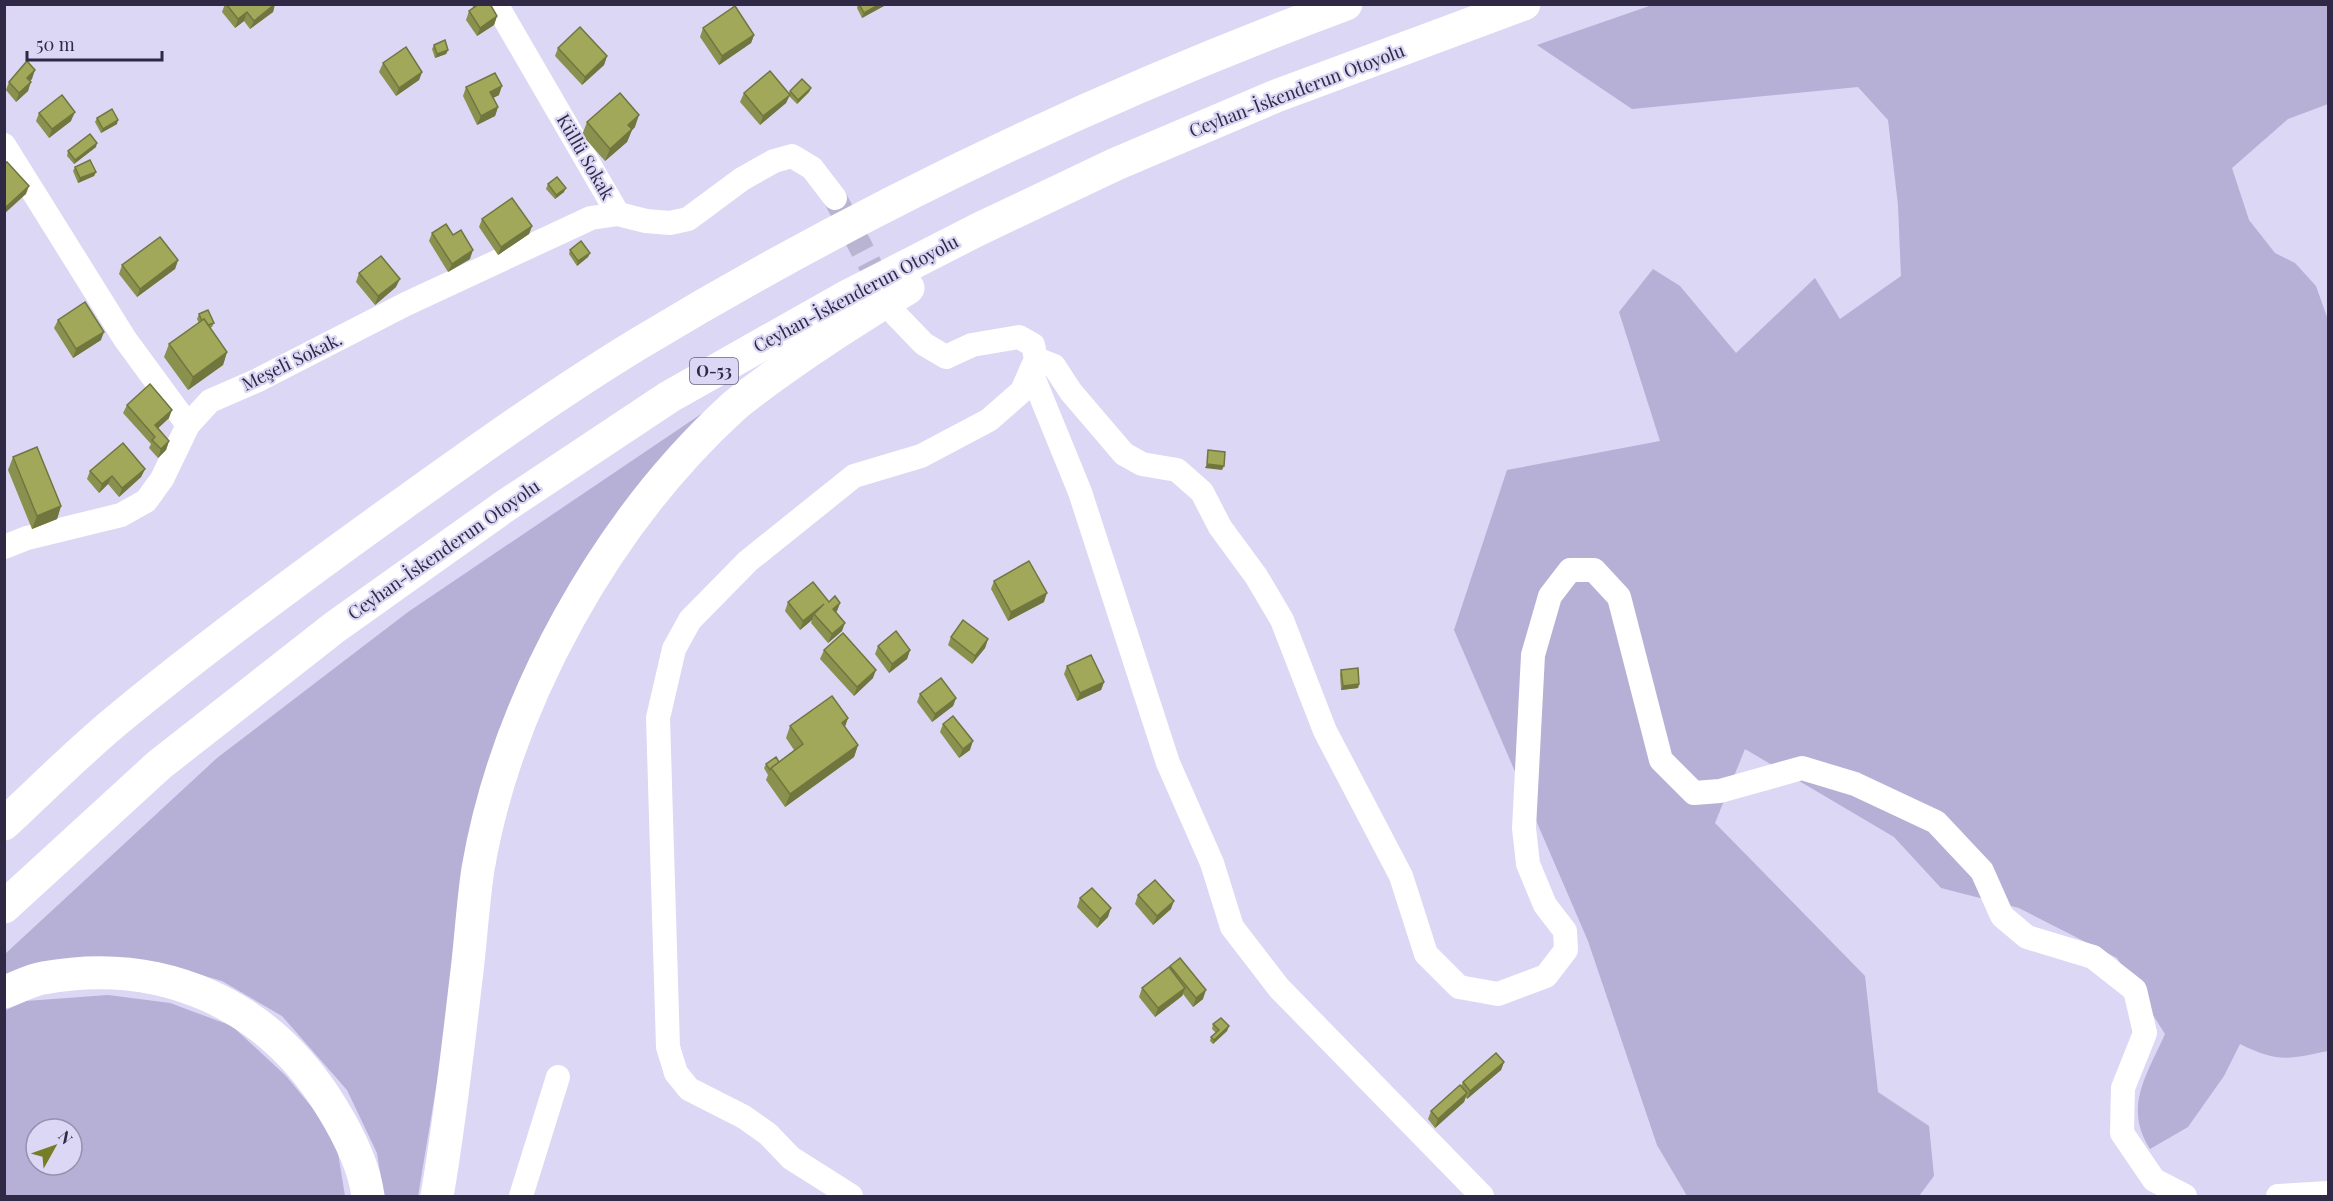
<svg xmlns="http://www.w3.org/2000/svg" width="2333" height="1201" font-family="'Playfair Display',serif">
	<rect width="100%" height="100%" fill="#dbd7f4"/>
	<g fill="#b6afd6" fill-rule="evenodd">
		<path d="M1655,4L2328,5V104L2288,119L2232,168L2249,220L2275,253L2295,263L2316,286L2328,320V1051C2289,1059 2278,1063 2240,1044L2224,1076L2188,1127L2150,1149C2123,1107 2147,1075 2165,1034L2117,958L2019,908L1941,888L1894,837L1745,749L1715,823L1865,976L1878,1092L1929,1126L1934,1176L1919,1196H1687L1657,1145L1588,941L1454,630L1507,470L1660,441L1619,312L1653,269L1680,286L1736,353L1815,278L1840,319L1901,276L1898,205L1888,120L1858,87L1632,109L1537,45Z"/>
		<polygon points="713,406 547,631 441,1058 418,1196 384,1196 377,1153 347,1090 282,1016 222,981 158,962 56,965 5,982 5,954 217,758 408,612"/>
		<path d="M108,995L170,1003L232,1026L286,1076L335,1135L345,1196H5L4,1011L26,1001ZM36,1129H72V1165H36Z"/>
	</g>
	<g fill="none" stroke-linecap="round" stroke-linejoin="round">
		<polyline stroke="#b9b4d1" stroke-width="24" stroke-dasharray="24 12" stroke-linecap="butt" points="835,198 886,295"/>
		<g stroke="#fff" stroke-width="24">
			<polyline points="496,4 618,214"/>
			<polyline points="4,145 125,339 188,425"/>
			<polyline points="1036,359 1054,366 1071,392 1124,454 1142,464 1177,470 1202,492 1220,527 1256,576 1282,620 1325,731 1401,876 1426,954 1459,987 1498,994 1546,976 1566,950 1565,931 1545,905 1528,864 1524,828 1533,655 1550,596 1570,570 1594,570 1619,597 1661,760 1694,793 1720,791 1802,768 1855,784 1936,822 1982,871 2002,916 2027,937 2093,957 2135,990 2145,1033 2123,1088 2122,1133 2154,1180 2185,1196"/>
			<polyline points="1031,372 1080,492 1168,763 1212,863 1232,927 1279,988 1482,1196"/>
			<polyline points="4,547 27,538 121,515 146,501 162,479 188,425 210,401 256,381 406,304 591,218 618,214 646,221 670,223 688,219 742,179 774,161 792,156 812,168 835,198"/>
			<polyline points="521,1196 558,1077"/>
			<polyline points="851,1196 791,1158 768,1134 744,1117 689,1089 676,1073 668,1047 658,718 674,649 690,620 748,561 854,476 921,456 989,420 1022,391 1036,359 1033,345 1019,337 972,345 946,357 924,344 896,315"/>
			<polyline points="2278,1196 2328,1193"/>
		</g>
		<g stroke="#fff" stroke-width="33">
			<path d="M4,824C43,788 81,749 122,716C212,642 306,573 401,505C478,450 556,394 638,344C861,209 1101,95 1346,4"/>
			<polyline points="4,907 159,765 335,627 505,506 669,397 844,298 979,229 1116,164 1276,96 1524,4"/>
			<path d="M4,992C17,988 30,980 43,978C163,956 269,1004 332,1108C348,1134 364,1166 368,1196"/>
			<path d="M437,1196C450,1122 458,1046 467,971C471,937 473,902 478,869C507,700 607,522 733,407C745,396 759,387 772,377C816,345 861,316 908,288"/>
		</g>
	</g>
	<g fill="#8a904d">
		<polygon points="225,4 275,4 273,12 250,29 244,21 235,28 222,12"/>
		<polygon points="471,4 490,4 497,16 494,25 477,36 466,20 469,11 474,8"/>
		<polygon points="858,4 886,4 862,18 857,8"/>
		<polygon points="703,28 754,35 751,43 719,65 700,37"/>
		<polygon points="434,45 448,50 446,54 435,58 432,49"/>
		<polygon points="558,48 607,56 604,65 582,85 555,56"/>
		<polygon points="383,63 422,72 419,80 396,96 379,72"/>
		<polygon points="32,79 30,81 28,91 16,102 6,90 9,82"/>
		<polygon points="466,87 499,95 493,98 498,107 495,116 477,125 463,96"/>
		<polygon points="811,88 809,92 797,104 789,96 786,103 760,125 740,102 744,93 789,93 790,91"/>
		<polygon points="39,113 71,121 49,138 36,121"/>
		<polygon points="97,118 117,124 101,133 95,122"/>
		<polygon points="587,122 635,127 632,130 627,142 605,161 582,135"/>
		<polygon points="96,147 74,164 67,156 68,151"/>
		<polygon points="75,167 96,172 94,176 78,183 73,171"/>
		<polygon points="548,184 564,192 555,199 546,189"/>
		<polygon points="482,219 532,226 529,234 498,255 479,227"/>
		<polygon points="432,233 453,235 470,259 448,272 429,241"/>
		<polygon points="570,250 590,253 588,257 577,266 569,254"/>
		<polygon points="178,260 175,269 137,297 119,274 122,265"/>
		<polygon points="359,273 396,287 375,305 356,282"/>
		<polygon points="199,314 214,323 212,327 210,328 227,352 223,365 188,390 164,357 169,344 199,323 197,319"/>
		<polygon points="58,320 101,340 73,358 54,328"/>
		<polygon points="127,405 169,418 158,428 169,441 166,450 158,458 149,448 151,444 123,413"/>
		<polygon points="13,457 61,506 57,519 32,529 8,470"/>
		<polygon points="145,469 141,477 119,497 108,484 99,493 87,479 90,471"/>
		<polygon points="994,581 1044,602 1008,621 991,589"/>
		<polygon points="788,602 829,602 840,603 836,613 842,631 828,643 811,623 812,620 800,630 785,611"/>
		<polygon points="951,637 988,639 985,648 972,664 948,645"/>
		<polygon points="878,646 910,650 907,659 889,673 875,654"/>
		<polygon points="824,650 873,678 854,696 820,659"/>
		<polygon points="1067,666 1104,682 1101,690 1077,701 1064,674"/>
		<polygon points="1341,670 1359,684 1358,688 1341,690 1340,674"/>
		<polygon points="920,694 956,698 953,706 932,722 917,702"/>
		<polygon points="848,718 845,727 858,745 854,757 785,807 766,780 768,775 764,768 766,764 779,762 794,750 786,738 790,726"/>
		<polygon points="943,724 970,750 959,758 940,732"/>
		<polygon points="1138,895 1171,909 1153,925 1135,904"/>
		<polygon points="1080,898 1108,917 1097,928 1077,907"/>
		<polygon points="1170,966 1203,999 1193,1007 1183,994 1182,996 1155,1017 1139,997 1142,988"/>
		<polygon points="1213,1024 1229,1026 1227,1031 1213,1044 1210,1041 1211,1037 1216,1033 1212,1029"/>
		<polygon points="1504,1062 1501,1070 1467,1099 1466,1097 1464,1102 1435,1128 1428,1119 1431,1111 1461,1086 1463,1082"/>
	</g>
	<g fill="#71763f">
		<polygon points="275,4 273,12 250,29 254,21"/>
		<polygon points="880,4 886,5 862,18 864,13"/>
		<polygon points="247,12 244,21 235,28 238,19"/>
		<polygon points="497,16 494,25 477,36 480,28"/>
		<polygon points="754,35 751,43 719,65 722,56"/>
		<polygon points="448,50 446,54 435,58 437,54"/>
		<polygon points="607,56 604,65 582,85 585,77"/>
		<polygon points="35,70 32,79 24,86 27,78"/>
		<polygon points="422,72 419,80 396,96 399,88"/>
		<polygon points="31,82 28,91 16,102 19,93"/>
		<polygon points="502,86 499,95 487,101 490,92"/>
		<polygon points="811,88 809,92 797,104 798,100"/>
		<polygon points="790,95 786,103 760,125 763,116"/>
		<polygon points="498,107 495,116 477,125 481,116"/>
		<polygon points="75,112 71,121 49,138 52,129"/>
		<polygon points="639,115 635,127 632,130 627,142 605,161 610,149 628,125"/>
		<polygon points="118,120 117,124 101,133 103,129"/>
		<polygon points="97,143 96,147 74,164 75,160"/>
		<polygon points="96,172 94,176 78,183 80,178"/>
		<polygon points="29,186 26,194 4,214 6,207"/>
		<polygon points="566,188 564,192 555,199 556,195"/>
		<polygon points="532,226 529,234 498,255 501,247"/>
		<polygon points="473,250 470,259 448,272 452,264"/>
		<polygon points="590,253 588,257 577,266 578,261"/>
		<polygon points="178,260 175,269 137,297 140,289"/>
		<polygon points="400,279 396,287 375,305 378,296"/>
		<polygon points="104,332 101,340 73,358 76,349"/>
		<polygon points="227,352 223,365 188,390 193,377"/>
		<polygon points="172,410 169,418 152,434 155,425"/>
		<polygon points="169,441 166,450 158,458 161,449"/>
		<polygon points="1207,464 1224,466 1222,470 1205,468"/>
		<polygon points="145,469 141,477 119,497 122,488"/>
		<polygon points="112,476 108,484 99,493 102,484"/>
		<polygon points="61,506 57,519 32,529 37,516"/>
		<polygon points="1047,593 1044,602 1008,621 1011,612"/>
		<polygon points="840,603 837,611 830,618 833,609"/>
		<polygon points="824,604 814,614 812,620 800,630 803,621"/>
		<polygon points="845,623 842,631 828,643 832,634"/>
		<polygon points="988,639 985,648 972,664 975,656"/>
		<polygon points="910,650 907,659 889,673 892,664"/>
		<polygon points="876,670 873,678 854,696 857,687"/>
		<polygon points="1104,682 1101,690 1077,701 1080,693"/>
		<polygon points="1359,684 1358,688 1341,690 1343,686"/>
		<polygon points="956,698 953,706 932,722 935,714"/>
		<polygon points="848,718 843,731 842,723"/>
		<polygon points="973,741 970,750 959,758 963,749"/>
		<polygon points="858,745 854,757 785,807 790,794"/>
		<polygon points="1174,901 1171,909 1153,925 1157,916"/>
		<polygon points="1111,908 1108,917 1097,928 1100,919"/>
		<polygon points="1185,988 1182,996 1155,1017 1158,1008"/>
		<polygon points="1206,990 1203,999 1193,1007 1196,998"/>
		<polygon points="1229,1026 1227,1031 1213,1044 1214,1040"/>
		<polygon points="1504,1062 1501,1070 1467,1099 1470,1091"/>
		<polygon points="1467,1093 1464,1102 1435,1128 1438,1119"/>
	</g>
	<g fill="#a1a85a" stroke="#71763f" stroke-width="1.5">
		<polygon points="226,4 275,4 254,21 247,12 238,19"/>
		<polygon points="479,4 490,4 497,16 480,28 469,11"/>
		<polygon points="859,4 880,4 864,13"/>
		<polygon points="735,6 754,35 722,56 703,28"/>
		<polygon points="580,27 607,56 585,77 558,48"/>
		<polygon points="445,40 448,50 437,54 434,45"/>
		<polygon points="406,47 422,72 399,88 383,63"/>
		<polygon points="27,61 35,70 27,78 31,82 19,93 9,82"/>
		<polygon points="770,71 790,95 763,116 744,93"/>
		<polygon points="495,73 502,86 490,92 498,107 481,116 466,87"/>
		<polygon points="802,79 811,88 798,100 790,91"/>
		<polygon points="620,93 639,115 628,125 632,129 610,149 587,122"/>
		<polygon points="62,95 75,112 52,129 39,113"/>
		<polygon points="112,109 118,120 103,129 97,118"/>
		<polygon points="90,134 97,143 75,160 68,151"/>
		<polygon points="90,160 96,172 80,178 75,167"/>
		<polygon points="7,162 29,186 6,207 4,205 4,164"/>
		<polygon points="557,177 566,188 556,195 548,184"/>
		<polygon points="512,198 532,226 501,247 482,219"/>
		<polygon points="446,224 453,235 461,230 473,250 452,264 432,233"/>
		<polygon points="160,237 178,260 140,289 122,265"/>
		<polygon points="581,241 590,253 578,261 570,250"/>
		<polygon points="381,256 400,279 378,296 359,273"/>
		<polygon points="85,302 104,332 76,349 58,320"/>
		<polygon points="208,310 214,323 208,325 204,319 202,321 199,314"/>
		<polygon points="204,319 227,352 193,377 169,344"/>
		<polygon points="150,384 172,410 155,425 169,441 161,449 152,440 155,437 127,405"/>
		<polygon points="123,443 145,469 122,488 112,476 102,484 90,471"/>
		<polygon points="37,447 61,506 37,516 13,457"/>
		<polygon points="1208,450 1225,452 1224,466 1207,464"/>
		<polygon points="1029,561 1047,593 1011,612 994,581"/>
		<polygon points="813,582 829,602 835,596 840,603 833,609 845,623 832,634 814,614 824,604 803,621 788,602"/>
		<polygon points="963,620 988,639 975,656 951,637"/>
		<polygon points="896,631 910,650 892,664 878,646"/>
		<polygon points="843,633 876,670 857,687 824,650"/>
		<polygon points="1091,655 1104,682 1080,693 1067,666"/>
		<polygon points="1358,668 1359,684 1343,686 1341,670"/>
		<polygon points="941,678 956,698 935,714 920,694"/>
		<polygon points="832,696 848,718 842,723 858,745 790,794 771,768 803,744 790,726"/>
		<polygon points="953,716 973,741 963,749 943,724"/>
		<polygon points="776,757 779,762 771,768 770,770 766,764"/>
		<polygon points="1155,880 1174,901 1157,916 1138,895"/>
		<polygon points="1092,888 1111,908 1100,919 1080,898"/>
		<polygon points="1180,958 1206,990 1196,998 1170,966"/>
		<polygon points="1169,967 1185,988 1158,1008 1142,988"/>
		<polygon points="1221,1018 1229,1026 1214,1040 1211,1037 1219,1030 1213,1024"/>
		<polygon points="1496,1053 1504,1062 1470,1091 1463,1082"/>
		<polygon points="1460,1085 1467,1093 1438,1119 1431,1111"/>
	</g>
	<g text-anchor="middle" stroke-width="4.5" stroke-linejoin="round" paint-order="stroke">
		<rect fill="#dbd7f4" stroke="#635d7a" stroke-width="1.5" x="690" y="358" width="48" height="26" rx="4.5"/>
		<g font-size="16" font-weight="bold" fill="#2f2945">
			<text x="714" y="377">O-53</text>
		</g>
		<g font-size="18" fill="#2f2945" stroke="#dbd7f4">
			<text transform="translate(1297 91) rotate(-21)" y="6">Ceyhan-İskenderun Otoyolu</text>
			<text transform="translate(585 157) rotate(60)" y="6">Küllü Sokak</text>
			<text transform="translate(856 294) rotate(-28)" y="6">Ceyhan-İskenderun Otoyolu</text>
			<text transform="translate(292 362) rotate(-26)" y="6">Meşeli Sokak.</text>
			<text transform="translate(444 550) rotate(-35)" y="6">Ceyhan-İskenderun Otoyolu</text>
		</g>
	</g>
	<rect width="2333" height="1201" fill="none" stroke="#2f2945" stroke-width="12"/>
	<g transform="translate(54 1147) rotate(50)"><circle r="28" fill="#dbd7f4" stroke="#9691ae" stroke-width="1.5"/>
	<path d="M0-4.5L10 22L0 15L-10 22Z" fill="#777c26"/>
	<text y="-9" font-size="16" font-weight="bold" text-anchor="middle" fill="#2f2945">N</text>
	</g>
	<path d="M27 51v9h135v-9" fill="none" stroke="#2f2945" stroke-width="3"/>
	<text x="36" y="51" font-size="18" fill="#2f2945" stroke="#dbd7f4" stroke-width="4.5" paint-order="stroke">50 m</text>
</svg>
